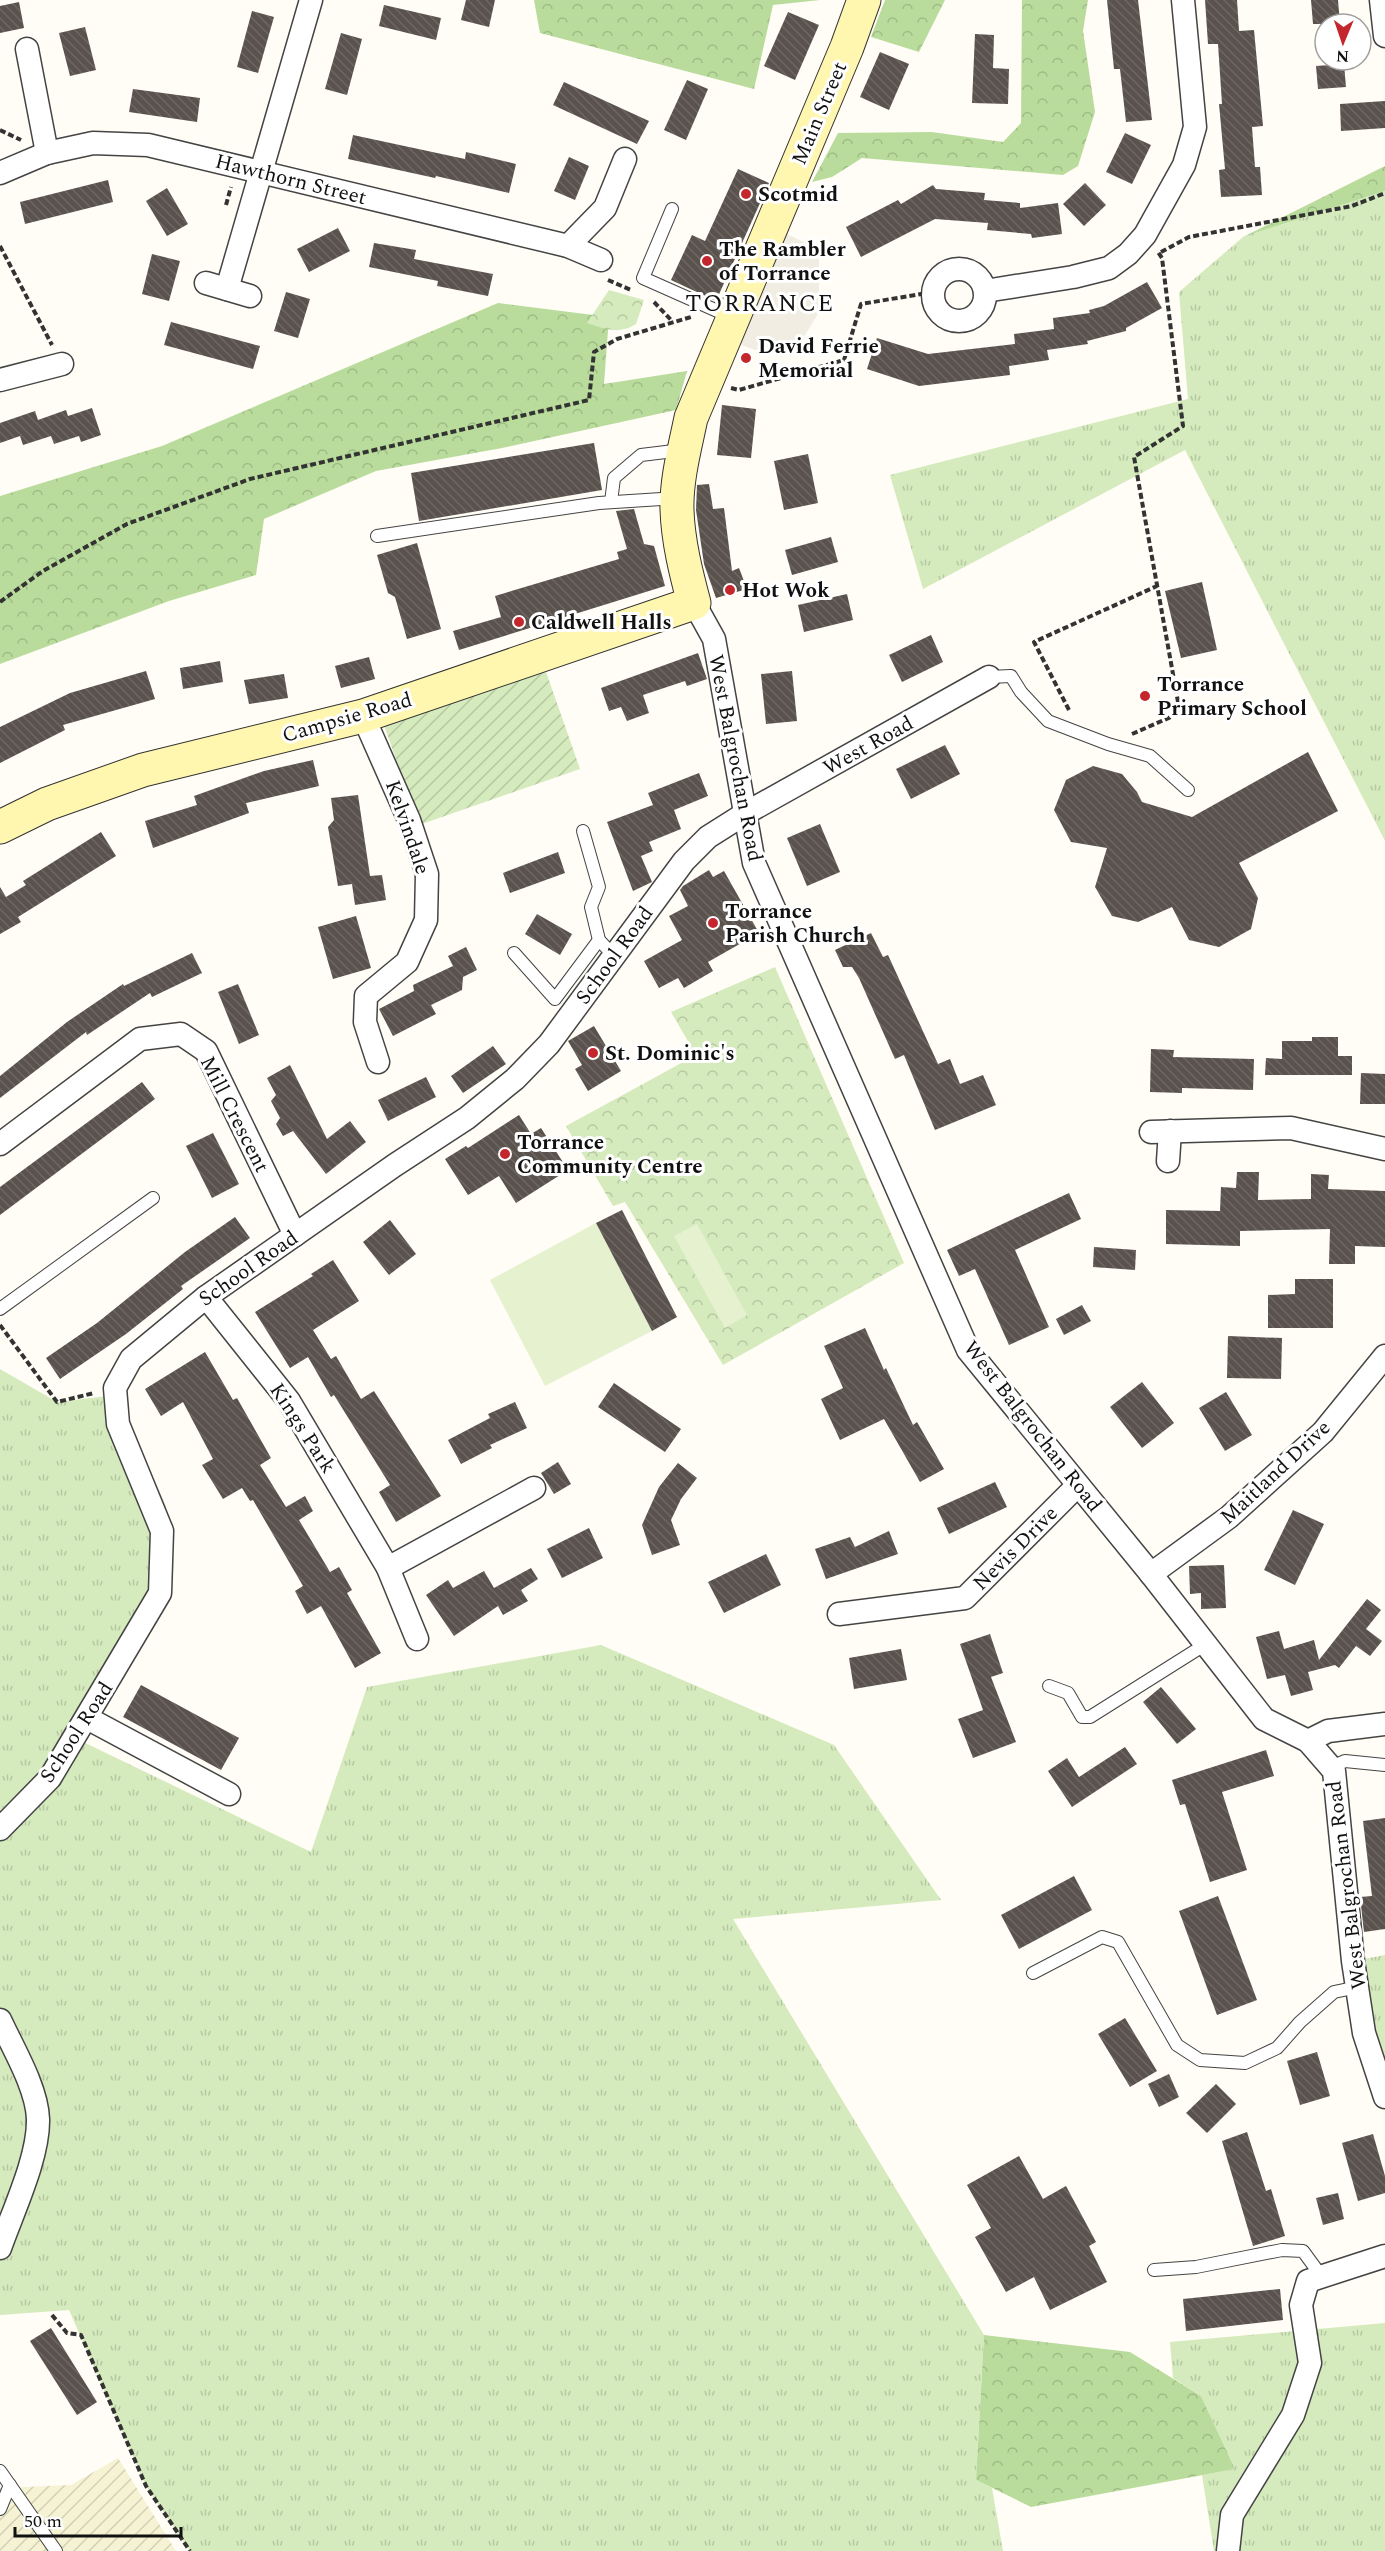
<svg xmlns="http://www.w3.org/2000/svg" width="1385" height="2551" font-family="Spectral,serif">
	<defs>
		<pattern id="farmland-furrows" width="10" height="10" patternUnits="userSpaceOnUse" patternTransform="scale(1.5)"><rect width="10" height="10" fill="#f6f3d4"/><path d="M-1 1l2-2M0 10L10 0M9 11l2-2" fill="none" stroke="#d2cfb5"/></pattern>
		<pattern id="grass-tufts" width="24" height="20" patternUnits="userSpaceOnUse" patternTransform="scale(1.5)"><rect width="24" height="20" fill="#d5ebbd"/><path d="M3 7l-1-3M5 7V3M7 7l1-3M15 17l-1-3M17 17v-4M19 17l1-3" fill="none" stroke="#b6c8a1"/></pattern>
		<pattern id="forest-crowns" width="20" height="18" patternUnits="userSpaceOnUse" patternTransform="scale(1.5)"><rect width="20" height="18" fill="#b9dc9c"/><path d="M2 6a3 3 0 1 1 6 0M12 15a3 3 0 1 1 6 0" fill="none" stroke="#9ebc85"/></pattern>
		<pattern id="park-crowns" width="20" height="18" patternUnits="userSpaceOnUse" patternTransform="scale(1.5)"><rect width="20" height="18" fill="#d5ebbd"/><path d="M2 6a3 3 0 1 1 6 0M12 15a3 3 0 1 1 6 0" fill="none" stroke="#b6c8a1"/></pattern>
		<pattern id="garden-furrows" width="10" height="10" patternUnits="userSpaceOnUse" patternTransform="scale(1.5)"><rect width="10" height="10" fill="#d5ebbd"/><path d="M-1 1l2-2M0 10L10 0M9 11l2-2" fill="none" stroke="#b6c8a1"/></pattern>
		<pattern id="building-back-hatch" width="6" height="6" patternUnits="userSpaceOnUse" patternTransform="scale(1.5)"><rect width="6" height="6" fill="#5a524d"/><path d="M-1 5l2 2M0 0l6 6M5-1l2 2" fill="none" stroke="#6d6662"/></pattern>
	</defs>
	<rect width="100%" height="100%" fill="#fffdf5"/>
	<polygon fill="url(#farmland-furrows)" points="118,2458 176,2551 0,2551 0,2488 71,2485"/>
	<g fill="url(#grass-tufts)">
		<polygon points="1385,191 1385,841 1185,450 923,589 890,475 1188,399 1179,292 1243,237"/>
		<polygon points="0,1369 57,1402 116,1395 166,1506 160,1593 75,1738 311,1852 367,1687 601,1645 834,1745 941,1900 733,1919 984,2335 976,2480 992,2488 1003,2551 190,2551 146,2486 69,2310 0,2315"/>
		<polygon points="1385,1955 1385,2097 1353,1961"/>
		<polygon points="1385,2323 1385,2551 1214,2551 1202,2475 1235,2469 1201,2396 1173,2378 1170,2342"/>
	</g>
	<g fill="url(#forest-crowns)">
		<polygon points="534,0 820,0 773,5 754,89 540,33"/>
		<polygon points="885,0 945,0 919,52 871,37"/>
		<polygon points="1022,0 1088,0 1083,31 1095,112 1078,166 1063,175 862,158 832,177 812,182 838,133 932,132 1003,142 1021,123"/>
		<polygon points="1385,166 1385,191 1243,237"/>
		<polygon points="498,303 609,317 604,384 687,371 676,410 502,448 376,471 264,519 256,575 169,601 0,664 0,496 162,446"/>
		<polygon points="984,2335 1130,2352 1201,2396 1235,2469 1031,2507 976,2480"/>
	</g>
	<g fill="url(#park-crowns)">
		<path d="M609,290L644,300L636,324C619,335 605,329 587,323Z"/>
		<polygon points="775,967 904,1263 723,1365 625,1202 613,1206 566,1126 696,1055 671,1012"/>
	</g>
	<polygon fill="url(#garden-furrows)" points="545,669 580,769 419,825 384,725"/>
	<g fill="#e6f2cf">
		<polygon points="596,1223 652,1331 545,1386 490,1280"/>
		<polygon points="697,1224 747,1315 725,1328 674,1236"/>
	</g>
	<polygon fill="#f1ede2" points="771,226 819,250 819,312 802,340 755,350 724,338"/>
	<g fill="url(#building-back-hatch)">
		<polygon points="466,0 495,0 489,27 461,20"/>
		<polygon points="1107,0 1138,0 1152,120 1126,122 1120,69 1114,69"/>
		<polygon points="1205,0 1237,0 1239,31 1254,30 1263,126 1252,127 1255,167 1260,167 1262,195 1221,197 1219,170 1225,169 1219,104 1222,104 1218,44 1208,44"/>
		<polygon points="1311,0 1338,0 1340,24 1313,24"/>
		<polygon points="19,2 24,28 0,33 0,6"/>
		<polygon points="384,5 441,18 436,40 379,26"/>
		<polygon points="252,11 274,17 258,73 237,67"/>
		<polygon points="788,12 819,25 795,80 764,66"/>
		<polygon points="85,27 96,70 70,76 59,33"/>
		<polygon points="341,33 362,39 347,95 325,89"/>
		<polygon points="975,34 994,35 993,68 1009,69 1008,104 972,103"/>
		<polygon points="880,52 909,64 889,110 860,97"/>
		<polygon points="1344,64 1346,87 1318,89 1316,66"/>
		<polygon points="687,80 708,89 686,140 664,130"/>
		<polygon points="564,82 649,121 637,144 553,105"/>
		<polygon points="133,89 200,98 197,122 129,112"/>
		<polygon points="1385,101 1385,128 1341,131 1340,104"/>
		<polygon points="1125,133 1151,145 1132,184 1106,172"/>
		<polygon points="353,135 465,159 466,152 516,164 509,193 436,176 435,178 348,159"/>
		<polygon points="569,157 589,166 575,200 554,191"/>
		<polygon points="738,169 769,183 716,301 671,280 692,235 705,241"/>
		<polygon points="108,180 113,202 25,224 20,202"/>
		<polygon points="1085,183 1106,205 1084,226 1063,204"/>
		<polygon points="933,185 936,189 985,193 984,200 1020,203 1020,208 1058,203 1062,234 1032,238 1031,234 987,230 988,223 935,219 861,257 846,227 898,200 901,204"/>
		<polygon points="167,188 188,224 167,236 146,201"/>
		<polygon points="338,228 350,251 309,272 297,249"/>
		<polygon points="374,243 416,250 414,259 493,274 488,296 437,286 438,281 369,267"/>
		<polygon points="152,254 180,261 169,301 142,294"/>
		<polygon points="1147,282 1162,308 1126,328 1126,331 1087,341 1088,344 1047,350 1049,360 1009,366 1010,375 919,386 867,369 877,338 928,354 1015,344 1014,334 1054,329 1053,318 1090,313 1089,310 1104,306"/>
		<polygon points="286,292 310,299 298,338 274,331"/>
		<polygon points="171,322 260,346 253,369 164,345"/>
		<polygon points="722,405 756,409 751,458 717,455"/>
		<polygon points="92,408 101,435 81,442 79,436 54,444 51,436 23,445 20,436 0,443 0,423 35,411 38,420 66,410 68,416"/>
		<polygon points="594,443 602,490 419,521 411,473"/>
		<polygon points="808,454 818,503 784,510 774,461"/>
		<polygon points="709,484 713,509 724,508 732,571 739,568 747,589 716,598 704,564 696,510 697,485"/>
		<polygon points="634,509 644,544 654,546 665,586 459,650 453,631 501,617 495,596 619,559 617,552 627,549 616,511"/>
		<polygon points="831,537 838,562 792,575 785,550"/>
		<polygon points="417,543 441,629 407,639 395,597 388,593 377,555"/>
		<polygon points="1202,582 1217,650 1181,658 1165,591"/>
		<polygon points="847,594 853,620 804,632 798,605"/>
		<polygon points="931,635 943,662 902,682 889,655"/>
		<polygon points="698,653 707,679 687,686 685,681 643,695 649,713 627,721 621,707 609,711 601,688"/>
		<polygon points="369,657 375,679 341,688 335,666"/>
		<polygon points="220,661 223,682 183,689 180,668"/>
		<polygon points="146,671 155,699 63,725 65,730 0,763 0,727 70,693"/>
		<polygon points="792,671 797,721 766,724 761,674"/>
		<polygon points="284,674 288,698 249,704 244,680"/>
		<polygon points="945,745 960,774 911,799 896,769"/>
		<polygon points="1308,752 1338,811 1239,863 1258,898 1251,929 1219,947 1189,940 1172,907 1138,922 1112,916 1095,887 1107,848 1071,842 1054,810 1066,780 1093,766 1122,774 1137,792 1142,802 1192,817"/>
		<polygon points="313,760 319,786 246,803 249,813 153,848 145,821 197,805 194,796 264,771"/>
		<polygon points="699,773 708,796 674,810 681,829 649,842 653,851 641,856 652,882 633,891 607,822 653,805 648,793"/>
		<polygon points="358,795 370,876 382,875 386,900 355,905 352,884 338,886 328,827 334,820 331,798"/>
		<polygon points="820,824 840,872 807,886 787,838"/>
		<polygon points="101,832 116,856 18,917 21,922 0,934 0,887 6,897 26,885 23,881"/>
		<polygon points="558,852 565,873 510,893 503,873"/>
		<polygon points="709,870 713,877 724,871 759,933 708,962 713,971 684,988 678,978 659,988 644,961 682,940 669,916 688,906 680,890 683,886"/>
		<polygon points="537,914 572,934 560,955 525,934"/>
		<polygon points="356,916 371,968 333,979 318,927"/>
		<polygon points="871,933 883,957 888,955 938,1064 950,1059 960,1084 983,1075 996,1105 935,1130 904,1055 895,1059 859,978 852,967 843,967 835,950"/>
		<polygon points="466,947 477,970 463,977 462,990 431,1005 436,1014 393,1036 379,1009 414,991 413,985 453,966 448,956"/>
		<polygon points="192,953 202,973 152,997 150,993 87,1035 86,1032 0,1098 0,1076 67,1022 123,984 124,986"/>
		<polygon points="238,984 259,1035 239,1044 218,992"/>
		<polygon points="594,1026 621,1071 588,1091 575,1069 582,1065 568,1041"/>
		<polygon points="1312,1037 1338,1037 1338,1056 1352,1056 1352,1075 1265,1075 1266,1058 1282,1059 1282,1041 1312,1041"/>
		<polygon points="493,1046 506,1064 463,1093 451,1076"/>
		<polygon points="1151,1049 1174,1050 1173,1057 1254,1059 1253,1090 1182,1088 1182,1093 1150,1092"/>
		<polygon points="290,1065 327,1139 350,1121 366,1142 326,1174 293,1131 283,1136 276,1124 280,1118 271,1101 276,1095 267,1078"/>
		<polygon points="1361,1073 1385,1074 1385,1104 1360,1104"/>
		<polygon points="426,1077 436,1097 388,1121 378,1100"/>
		<polygon points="142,1082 155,1099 0,1215 0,1187"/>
		<polygon points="519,1115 531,1134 541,1128 568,1170 516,1203 499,1176 468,1195 445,1159 466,1146 468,1148"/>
		<polygon points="213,1133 239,1184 212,1198 186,1146"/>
		<polygon points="1237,1172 1259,1172 1258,1200 1311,1199 1311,1174 1329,1175 1328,1189 1385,1191 1385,1247 1355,1246 1355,1264 1329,1264 1330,1229 1240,1231 1240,1246 1166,1244 1166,1210 1220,1211 1221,1187 1236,1188"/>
		<polygon points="1069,1193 1081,1219 1015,1250 1049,1327 1009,1345 975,1269 959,1276 947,1250"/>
		<polygon points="622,1210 677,1317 652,1331 596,1223"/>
		<polygon points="235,1217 250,1238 181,1286 183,1289 126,1334 60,1379 46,1358 97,1323 185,1252"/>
		<polygon points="390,1220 416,1254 389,1275 363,1242"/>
		<polygon points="1094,1247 1136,1250 1135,1270 1093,1267"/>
		<polygon points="333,1260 359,1301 313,1330 331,1359 336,1356 361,1399 374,1391 441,1496 396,1522 379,1492 390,1485 334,1395 331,1397 308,1357 290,1368 255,1312 313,1276 311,1274"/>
		<polygon points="1295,1279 1333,1279 1333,1328 1268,1328 1268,1295 1295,1294"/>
		<polygon points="1082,1305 1091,1321 1064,1335 1056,1319"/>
		<polygon points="865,1328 884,1370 886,1368 913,1425 917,1422 944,1469 920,1482 884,1419 840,1440 821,1399 843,1388 824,1346"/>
		<polygon points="1228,1336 1282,1338 1281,1379 1227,1378"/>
		<polygon points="205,1352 233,1400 237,1398 271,1458 260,1465 286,1507 305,1496 313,1511 299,1520 330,1572 339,1567 352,1590 347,1593 381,1653 355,1668 321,1606 307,1614 295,1591 303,1586 253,1500 250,1501 242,1488 223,1499 202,1465 213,1459 183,1402 161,1416 145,1389"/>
		<polygon points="1142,1382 1174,1423 1142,1448 1110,1407"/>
		<polygon points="614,1383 681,1429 665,1452 598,1407"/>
		<polygon points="1226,1392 1252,1435 1225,1451 1199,1408"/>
		<polygon points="515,1402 527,1428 490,1445 492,1448 461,1464 448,1440 490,1418 488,1414"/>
		<polygon points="558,1462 571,1484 554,1494 541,1473"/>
		<polygon points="678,1463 697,1478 681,1499 671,1520 680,1545 652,1555 642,1525 659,1487"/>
		<polygon points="995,1482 1007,1507 949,1534 937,1508"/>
		<polygon points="1293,1510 1324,1524 1295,1585 1264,1570"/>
		<polygon points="589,1528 603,1558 562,1578 547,1549"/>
		<polygon points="889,1531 898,1554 826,1579 815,1549 850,1537 855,1547"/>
		<polygon points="766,1554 781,1585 724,1613 708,1582"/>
		<polygon points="1224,1565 1226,1608 1201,1609 1201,1593 1190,1594 1189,1566"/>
		<polygon points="531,1568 538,1579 521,1590 528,1601 503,1615 498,1606 454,1636 426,1595 448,1580 453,1588 484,1571 494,1588"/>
		<polygon points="1367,1599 1381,1610 1366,1629 1382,1641 1370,1656 1356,1646 1339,1668 1335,1665 1308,1672 1313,1690 1291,1696 1285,1675 1267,1679 1256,1637 1279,1631 1284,1649 1314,1640 1319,1660"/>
		<polygon points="990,1634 1003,1673 991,1677 1016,1742 973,1758 958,1719 983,1710 960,1644"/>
		<polygon points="901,1649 907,1680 854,1689 849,1658"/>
		<polygon points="141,1685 239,1738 221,1770 123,1717"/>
		<polygon points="1161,1687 1196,1729 1177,1744 1143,1702"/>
		<polygon points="1125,1747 1137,1764 1072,1807 1048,1771 1067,1758 1079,1777"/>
		<polygon points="1266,1750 1274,1776 1222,1792 1247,1870 1210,1882 1185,1804 1180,1805 1172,1780"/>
		<polygon points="1385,1818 1385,1929 1364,1932 1360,1897 1372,1896 1363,1821"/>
		<polygon points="1074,1876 1092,1910 1019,1949 1001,1915"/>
		<polygon points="1218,1896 1257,2000 1217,2015 1179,1911"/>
		<polygon points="1125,2018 1157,2071 1130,2087 1098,2034"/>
		<polygon points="1317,2052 1330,2096 1300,2105 1287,2061"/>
		<polygon points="1169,2074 1179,2097 1159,2107 1148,2084"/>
		<polygon points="1216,2084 1236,2104 1207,2133 1186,2113"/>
		<polygon points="1247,2132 1266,2191 1271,2189 1285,2236 1253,2246 1222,2141"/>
		<polygon points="1373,2134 1385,2176 1385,2193 1358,2201 1342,2143"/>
		<polygon points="1019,2156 1043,2199 1066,2186 1096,2242 1089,2246 1107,2282 1050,2310 1034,2277 1006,2292 975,2237 991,2228 967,2185"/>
		<polygon points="1338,2193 1344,2219 1323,2225 1316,2198"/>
		<polygon points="1280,2289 1283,2320 1186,2331 1183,2299"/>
		<polygon points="51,2328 97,2402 77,2415 30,2341"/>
	</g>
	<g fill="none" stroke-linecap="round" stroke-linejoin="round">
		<g stroke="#444" stroke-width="14">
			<g id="service">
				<polyline points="672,209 643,278 731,317"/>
				<polyline points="611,502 614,478 641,455 682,450"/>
				<polyline points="377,536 599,503 677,498"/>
				<polyline points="989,677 1011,676 1021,692 1048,721 1108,744 1150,756 1188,790"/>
				<polyline points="583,831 599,887 591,907 599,940 614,956"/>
				<polyline points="514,953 555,999 599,940"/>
				<polyline points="0,1309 153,1198"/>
				<polyline points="1049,1686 1068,1693 1082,1717 1090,1717 1206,1644"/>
				<polyline points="1331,1767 1345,1761 1385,1765"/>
				<polyline points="1033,1973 1102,1937 1118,1942 1177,2045 1200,2060 1245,2063 1277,2048 1300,2022 1334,1992 1358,1987"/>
				<polyline points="1154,2270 1196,2267 1282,2250 1303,2251 1322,2277"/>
				<polyline points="0,2471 56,2551"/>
				<polyline points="0,2509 10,2485"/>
			</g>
		</g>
		<g stroke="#444" stroke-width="25">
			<g id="minor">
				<polyline points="1381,0 1385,36"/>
				<polyline points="27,49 47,153"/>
				<polyline points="0,173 47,153 93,143 148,145 568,246 601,260"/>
				<polyline points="568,246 605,208 625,159"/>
				<circle cx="959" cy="295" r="26"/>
				<polyline points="206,283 250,296"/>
				<polyline points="227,289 311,0"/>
				<polyline points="985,291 1073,277 1109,268 1128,254 1145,235 1184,165 1195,127 1183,0"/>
				<polyline points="0,380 62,364"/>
				<polyline points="694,603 714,639 754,863 968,1350 1151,1574 1264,1719 1308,1741 1334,1771 1353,1961 1364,2033 1385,2097"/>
				<polyline points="363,716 409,820 427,874 426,920 407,962 366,996 365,1022 378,1062"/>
				<polyline points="1151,1132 1291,1128 1385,1149"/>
				<polyline points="0,1144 140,1039 181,1034 206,1051 295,1235"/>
				<polyline points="1168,1161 1170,1131"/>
				<polyline points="206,1297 289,1401 388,1568 417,1639"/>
				<polyline points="388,1568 534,1488"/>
				<polyline points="1151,1574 1229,1517 1323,1432 1385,1356"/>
				<polyline points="839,1614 965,1598 1078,1485"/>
				<polyline points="87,1718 229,1794"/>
				<polyline points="1308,1741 1328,1731 1385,1724"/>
				<polyline points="0,1829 50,1778 160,1593 162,1531 118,1424 115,1388 131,1359 206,1297 395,1165 467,1118 515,1079 549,1044 684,861 708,837 746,813 989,677"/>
				<path d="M0,2020C13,2048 37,2088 38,2119C39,2157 13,2211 0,2248"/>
				<polyline points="1228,2551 1232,2515 1293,2415 1310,2363 1301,2305 1308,2281 1385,2256"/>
			</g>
		</g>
		<g stroke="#333" stroke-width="35">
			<path id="secondary" d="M0,827L47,804L143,770L363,716L694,603C686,573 678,541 677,510C676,480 685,447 691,418L847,47L864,0"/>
		</g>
		<g stroke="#333" stroke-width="4" stroke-dasharray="6 3" stroke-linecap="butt">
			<polyline points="0,130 21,140"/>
			<polyline points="226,205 231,187"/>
			<polyline points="0,246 52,345"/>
			<polyline points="1161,252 1189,237 1352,206 1385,193"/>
			<polyline points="608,280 631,290"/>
			<polyline points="654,302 672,321"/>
			<polyline points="731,388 739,390 844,360 861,304 933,292"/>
			<polyline points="0,602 43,571 127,524 250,479 589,400 594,352 617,339 691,317"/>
			<polyline points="1069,710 1034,642 1157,586"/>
			<polyline points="1132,734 1180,713 1134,457 1183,426 1162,258 1158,252"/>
			<polyline points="0,1325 57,1402 94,1393"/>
			<polyline points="52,2315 67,2333 81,2335 146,2486 190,2551"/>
		</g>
		<use href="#service" stroke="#fff" stroke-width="12"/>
		<use href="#minor" stroke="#fff" stroke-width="22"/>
		<use href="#secondary" stroke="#fff6b0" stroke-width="33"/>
	</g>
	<g fill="#c4262e" stroke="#fff" stroke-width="2">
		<circle cx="746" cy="194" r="6"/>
		<circle cx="707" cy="261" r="6"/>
		<circle cx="746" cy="358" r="6"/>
		<circle cx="730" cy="590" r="6"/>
		<circle cx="519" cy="622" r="6"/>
		<circle cx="1145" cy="696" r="6"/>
		<circle cx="713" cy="923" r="6"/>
		<circle cx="593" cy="1053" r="6"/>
		<circle cx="505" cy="1154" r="6"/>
	</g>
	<g text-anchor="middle" stroke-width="6" stroke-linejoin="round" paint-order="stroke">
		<g font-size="21" fill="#111" stroke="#fff">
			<text transform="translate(819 113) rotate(-67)" y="7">Main Street</text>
			<text transform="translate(291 179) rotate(14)" y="7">Hawthorn Street</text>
			<text transform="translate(347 717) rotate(-16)" y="7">Campsie Road</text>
			<text transform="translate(868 745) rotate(-29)" y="7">West Road</text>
			<text transform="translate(736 758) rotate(79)" y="7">West Balgrochan Road</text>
			<text transform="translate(408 827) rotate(71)" y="7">Kelvindale</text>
			<text transform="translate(614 955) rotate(-54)" y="7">School Road</text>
			<text transform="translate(235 1114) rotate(63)" y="7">Mill Crescent</text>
			<text transform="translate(248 1268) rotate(-35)" y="7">School Road</text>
			<text transform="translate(1033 1426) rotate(52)" y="7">West Balgrochan Road</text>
			<text transform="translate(303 1428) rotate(57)" y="7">Kings Park</text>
			<text transform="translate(1275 1472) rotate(-43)" y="7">Maitland Drive</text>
			<text transform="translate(1015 1548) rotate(-45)" y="7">Nevis Drive</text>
			<text transform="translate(76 1732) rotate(-57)" y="7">School Road</text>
			<text transform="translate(1346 1885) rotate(-97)" y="7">West Balgrochan Road</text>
		</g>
		<g font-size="21" font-weight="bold" fill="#111" stroke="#fff" text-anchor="start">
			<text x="758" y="201">Scotmid</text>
			<text x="719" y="256">The Rambler<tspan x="719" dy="24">of Torrance</tspan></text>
			<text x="758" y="353">David Ferrie<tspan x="758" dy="24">Memorial</tspan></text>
			<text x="742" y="597">Hot Wok</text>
			<text x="531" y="629">Caldwell Halls</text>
			<text x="1157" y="691">Torrance<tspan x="1157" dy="24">Primary School</tspan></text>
			<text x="725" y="918">Torrance<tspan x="725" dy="24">Parish Church</tspan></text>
			<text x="605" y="1060">St. Dominic's</text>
			<text x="517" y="1149">Torrance<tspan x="517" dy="24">Community Centre</tspan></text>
		</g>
		<g font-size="24" letter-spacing="1.5" fill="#111" stroke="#fff">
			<text x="760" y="311">TORRANCE</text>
		</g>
	</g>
	<g transform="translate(1343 42) rotate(182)"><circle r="28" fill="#ffffff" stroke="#a0a0a0" stroke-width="1.5"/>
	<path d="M0-4.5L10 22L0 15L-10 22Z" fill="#c4262e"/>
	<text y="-9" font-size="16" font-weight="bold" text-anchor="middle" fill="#111111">N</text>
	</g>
	<path d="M15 2527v9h166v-9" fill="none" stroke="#111111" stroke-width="3"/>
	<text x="24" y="2527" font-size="18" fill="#111111" stroke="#ffffff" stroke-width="4.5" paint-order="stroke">50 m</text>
</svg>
